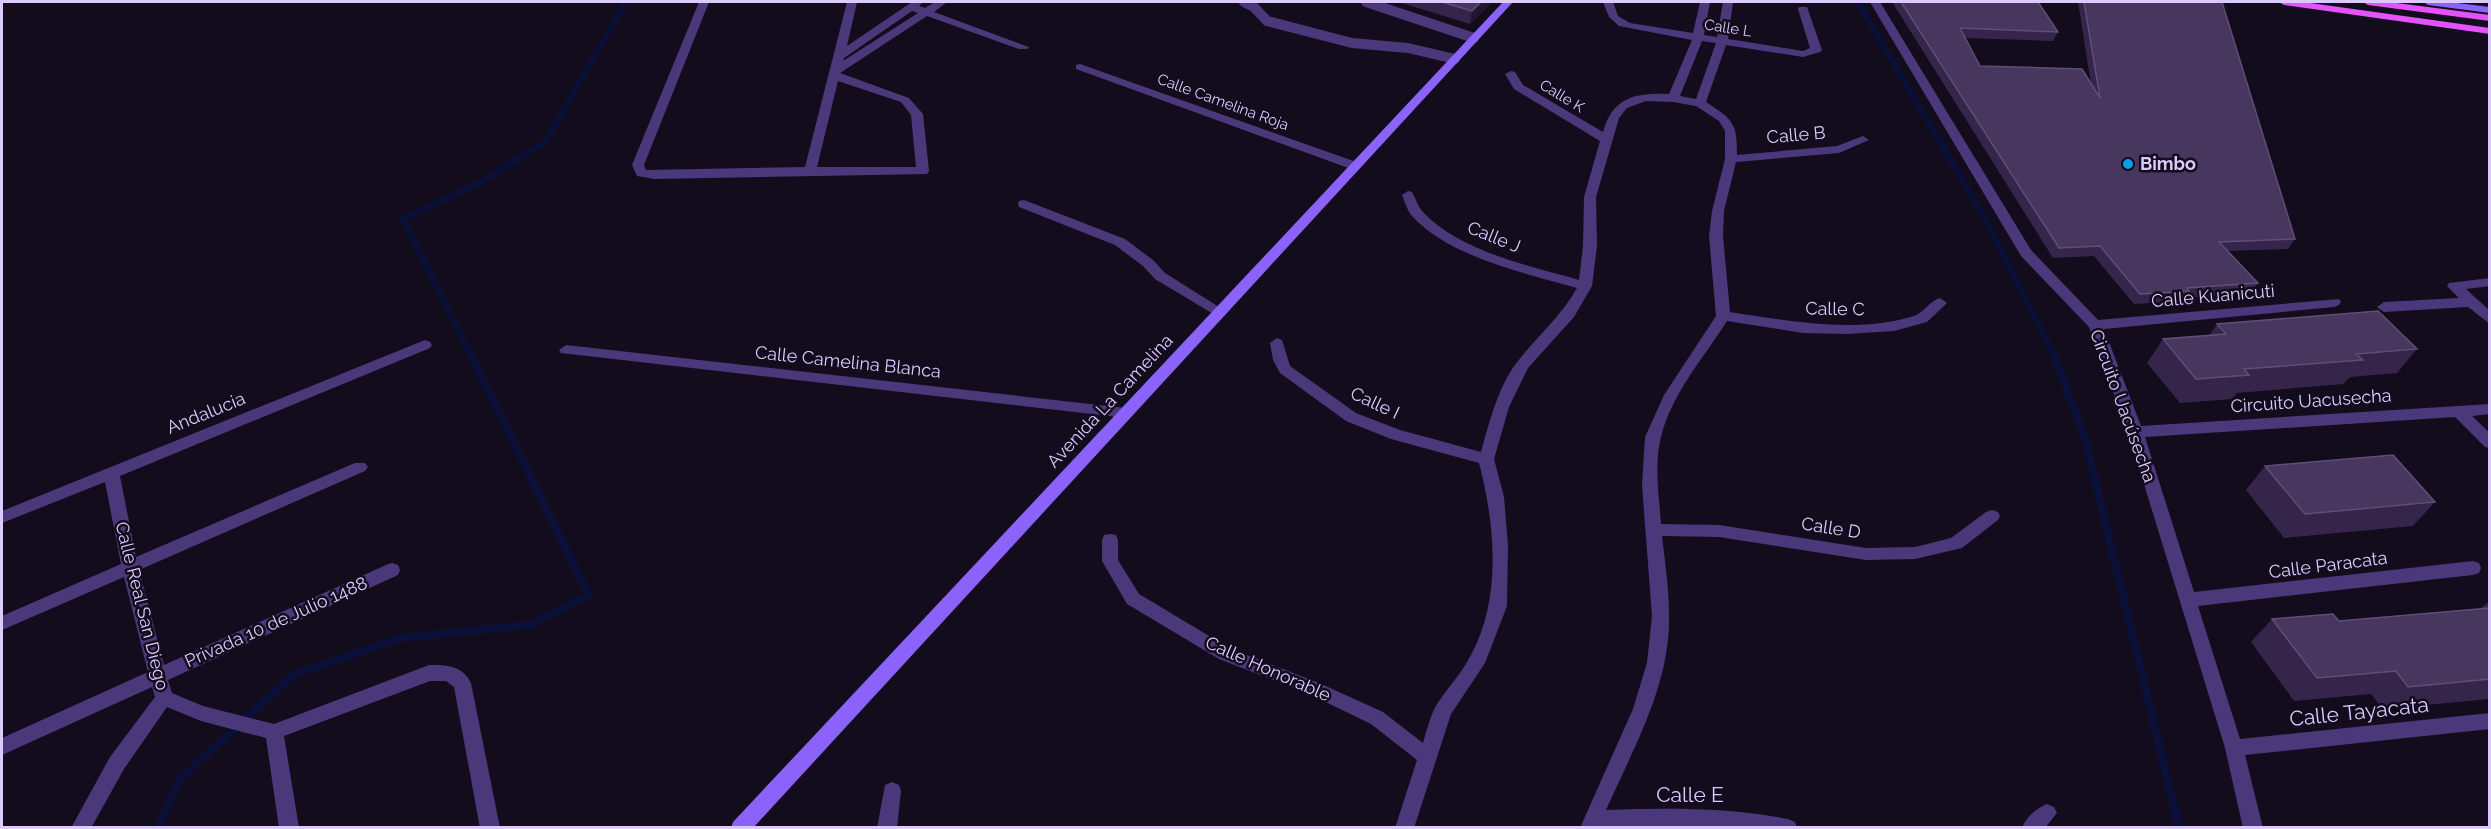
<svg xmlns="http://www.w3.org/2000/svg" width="2491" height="829" font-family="Raleway,sans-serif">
	<rect width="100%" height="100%" fill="#130c1d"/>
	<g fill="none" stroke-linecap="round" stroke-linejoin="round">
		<g stroke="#0a1038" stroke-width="6">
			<polyline points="1858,2 1986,221 2054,354"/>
			<polyline points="470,354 403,219 483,181 545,142 626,2"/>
		</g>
		<g stroke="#0a1038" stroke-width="8">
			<polyline points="2053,352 2086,442 2179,828"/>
			<polyline points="158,828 179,780 293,675 400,638 530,625 589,595 469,352"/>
		</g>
		<g stroke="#4b387b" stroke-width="10">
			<polyline points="1244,2 1254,7 1267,21 1352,43 1408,48 1455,59"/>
			<polyline points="1366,2 1474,38"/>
		</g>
		<g fill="#4b387b" fill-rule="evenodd">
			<path d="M699,2H709L644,165L646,170L805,167L847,2H857L847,46L912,2H923L919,6L925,8L935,2H947L934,12L1029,47L1027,49H1019L927,16L840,73L909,98L923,114L929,171L927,174L654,179L637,176L632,165ZM912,11L918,13L843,61L844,58ZM838,81L901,102L911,115L916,167H817Z"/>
			<path d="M1603,2H1613L1618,16L1630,23L1693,33L1700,2H1710L1704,35L1717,37L1723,2H1733L1728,39L1803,51L1810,48L1798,9L1799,7H1807L1822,50L1820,52L1803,57L1726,45L1706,102C1733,120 1737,122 1737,155L1837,146L1863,136L1869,140L1839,153L1736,162L1724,211L1723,236L1730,312C1789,321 1855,334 1914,316C1924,313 1929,301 1940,298L1947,303L1927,322L1894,331L1846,334L1803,333L1727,321C1704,357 1671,395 1661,437C1654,464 1659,496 1661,524L1719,525L1866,548L1915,547L1951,538L1986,512L1992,510L1998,512L2000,516L1998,520L1962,548L1915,559L1866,560L1719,537L1662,536C1665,562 1669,589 1669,614C1671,684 1633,749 1606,810C1667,808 1727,807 1788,819L1795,822L1797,828H1580L1633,709L1647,663L1652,616L1642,485L1645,437L1664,395L1716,316L1709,236L1712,211L1725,159V131L1719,121L1696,106L1673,102L1646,101L1627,108L1619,118L1596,197L1597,246L1592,286L1574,317L1528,368L1509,407L1494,459L1504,497L1508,545L1507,606L1485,663L1451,714L1414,828H1395L1417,760L1371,724L1307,693L1219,659L1127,604L1102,561V540L1104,535L1110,534L1116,535L1118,540V560L1139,594L1231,649L1319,683L1383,712L1423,743C1427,730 1430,716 1437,704C1448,687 1462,673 1471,655C1502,598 1495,524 1479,463L1391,439L1346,421L1280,373L1273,360L1270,343L1277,338L1282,340L1290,366L1356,413L1400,430L1481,452C1489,423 1499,384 1518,361C1539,334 1559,319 1577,288C1525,273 1449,257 1412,216C1407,210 1405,202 1402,195L1408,191L1412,192C1416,199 1418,207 1423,212C1459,251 1530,266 1579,280L1583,246L1584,197L1600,141L1514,89L1505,74L1511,71L1515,72L1523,85L1603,132C1613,97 1635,93 1669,94L1692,40L1619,26L1609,17ZM1702,41L1716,43L1696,99L1680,96Z"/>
			<polygon points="1870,2 1880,2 2031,250 2098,320 2339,299 2341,302 2339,305 2334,307 2104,329 2141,426 2490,404 2490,414 2472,416 2490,433 2490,448 2485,447 2455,417 2145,437 2194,592 2473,561 2479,563 2481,568 2479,573 2473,575 2198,606 2240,739 2490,713 2490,729 2245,755 2263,828 2243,828 2225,748 2128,432 2089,327 2021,256"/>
			<polygon points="1080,64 1359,163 1361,166 1355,170 1351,169 1076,69 1076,65"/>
			<polygon points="1024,200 1125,239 1153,260 1165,273 1227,312 1220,317 1215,315 1155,279 1143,266 1115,245 1019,207 1018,204 1019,201"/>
			<polygon points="2490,278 2490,286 2466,289 2490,311 2490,324 2468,307 2384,312 2377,307 2384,302 2459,298 2447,286 2449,283"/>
			<path d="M425,340L430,342L432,345L430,348L120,476L136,557L355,463H365L368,467L365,471L139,570L164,665L386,565L392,563L398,565L400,570L398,575L168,680L172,693L203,706L274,724L429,665C446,665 462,665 471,683L500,828H480L454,687L446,681H430L284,736L299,828H279L266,738L201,721L167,707L124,769L91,828H71L110,757L155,697L152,687L2,755V738L148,672L124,577L2,630V616L121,564L105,482L2,523V511Z"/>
			<polygon points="566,345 1126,408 1131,409 1133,413 1131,417 1126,418 561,353 559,350"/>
			<polygon points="892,782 899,785 901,791 897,828 877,828 885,785"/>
			<path d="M2047,804L2054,807L2057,813L2045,828H2022C2026,817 2037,808 2047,804Z"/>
		</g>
		<g fill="#8b63fb" fill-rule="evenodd">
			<polygon points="1503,2 1513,2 753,828 731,828 733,822"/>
			<polygon points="2423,2 2449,2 2490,7 2490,13 2428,5"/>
		</g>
		<g fill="#e453fa" fill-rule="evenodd">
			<polygon points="2279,2 2303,2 2490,28 2490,34 2284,5"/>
			<polygon points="2363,2 2389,2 2490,15 2490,21 2368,5"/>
		</g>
	</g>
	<g fill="#36254b">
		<polygon points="1399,2 1492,2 1470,24"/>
		<polygon points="1892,2 2038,2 2058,32 2053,41 1965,38 1980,66 2091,84 2078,2 2222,2 2295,239 2288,249 2228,251 2258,283 2251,293 2185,298 2183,301 2134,304 2094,256 2053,258"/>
		<polygon points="2217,324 2417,349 2397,373 2350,377 2343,384 2237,393 2232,399 2180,403 2147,363 2163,339 2209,336"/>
		<polygon points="2265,466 2435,502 2413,526 2284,538 2246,490"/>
		<polygon points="2487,603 2490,603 2490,699 2383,709 2371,694 2294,701 2251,642 2272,619 2339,621 2481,608"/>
	</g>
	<polygon fill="#201430" points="1481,2 1492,2 1470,24 1472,11"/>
	<g fill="#47375e" stroke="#5f4e77" stroke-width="1.5">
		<polygon points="1442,2 1481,2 1472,11"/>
		<polygon points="1901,2 2038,2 2058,32 1960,28 1980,66 2082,69 2100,98 2084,2 2222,2 2295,239 2219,242 2258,283 2187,288 2189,291 2140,294 2100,246 2059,248"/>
		<polygon points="2378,311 2417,349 2356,354 2363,360 2244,369 2249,375 2196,379 2163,339 2226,334 2217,324"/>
		<polygon points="2393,455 2435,502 2305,514 2265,466"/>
		<polygon points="2490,608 2490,679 2408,687 2396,671 2317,678 2272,619 2333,614 2339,621"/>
	</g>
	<circle fill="#069eec" stroke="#130c1d" stroke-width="2" cx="2128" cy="164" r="6"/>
	<g text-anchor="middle" stroke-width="5" stroke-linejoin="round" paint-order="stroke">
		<g font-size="15" fill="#dcc9fe" stroke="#130c1d">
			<text transform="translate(1728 28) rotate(9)" y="5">Calle L</text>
			<text transform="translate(1562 96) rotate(31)" y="5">Calle K</text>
			<text transform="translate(1223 102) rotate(20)" y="5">Calle Camelina Roja</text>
		</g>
		<g font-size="18" fill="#dcc9fe" stroke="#130c1d">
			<text transform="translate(1796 135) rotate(-5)" y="6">Calle B</text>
			<text transform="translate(1494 237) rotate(22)" y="6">Calle J</text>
			<text transform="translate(2213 296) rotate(-5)" y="6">Calle Kuanicuti</text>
			<text transform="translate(1835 309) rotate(1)" y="6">Calle C</text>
			<text transform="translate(848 362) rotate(6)" y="6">Calle Camelina Blanca</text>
			<text transform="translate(1110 401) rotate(-47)" y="6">Avenida La Camelina</text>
			<text transform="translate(2311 401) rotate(-4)" y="6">Circuito Uacusecha</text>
			<text transform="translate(1375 403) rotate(25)" y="6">Calle I</text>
			<text transform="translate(2123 406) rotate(70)" y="6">Circuito Uacúsecha</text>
			<text transform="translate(206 413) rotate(-22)" y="6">Andalucia</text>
			<text transform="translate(1831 528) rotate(9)" y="6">Calle D</text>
			<text transform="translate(2328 565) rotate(-7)" y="6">Calle Paracata</text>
			<text transform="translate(142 606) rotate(76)" y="6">Calle Real San Diego</text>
			<text transform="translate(276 622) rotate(-24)" y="6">Privada 10 de Julio 1488</text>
			<text transform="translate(1268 669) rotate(24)" y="6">Calle Honorable</text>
		</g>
		<g font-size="18" font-weight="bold" fill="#dcc9fe" stroke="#130c1d" text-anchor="start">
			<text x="2140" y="170">Bimbo</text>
		</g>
		<g font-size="21" fill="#dcc9fe" stroke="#130c1d">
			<text transform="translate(2359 712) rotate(-6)" y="7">Calle Tayacata</text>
			<text x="1690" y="802">Calle E</text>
		</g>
	</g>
	<rect width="2491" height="829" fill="none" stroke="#dcc9fe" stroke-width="6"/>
</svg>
